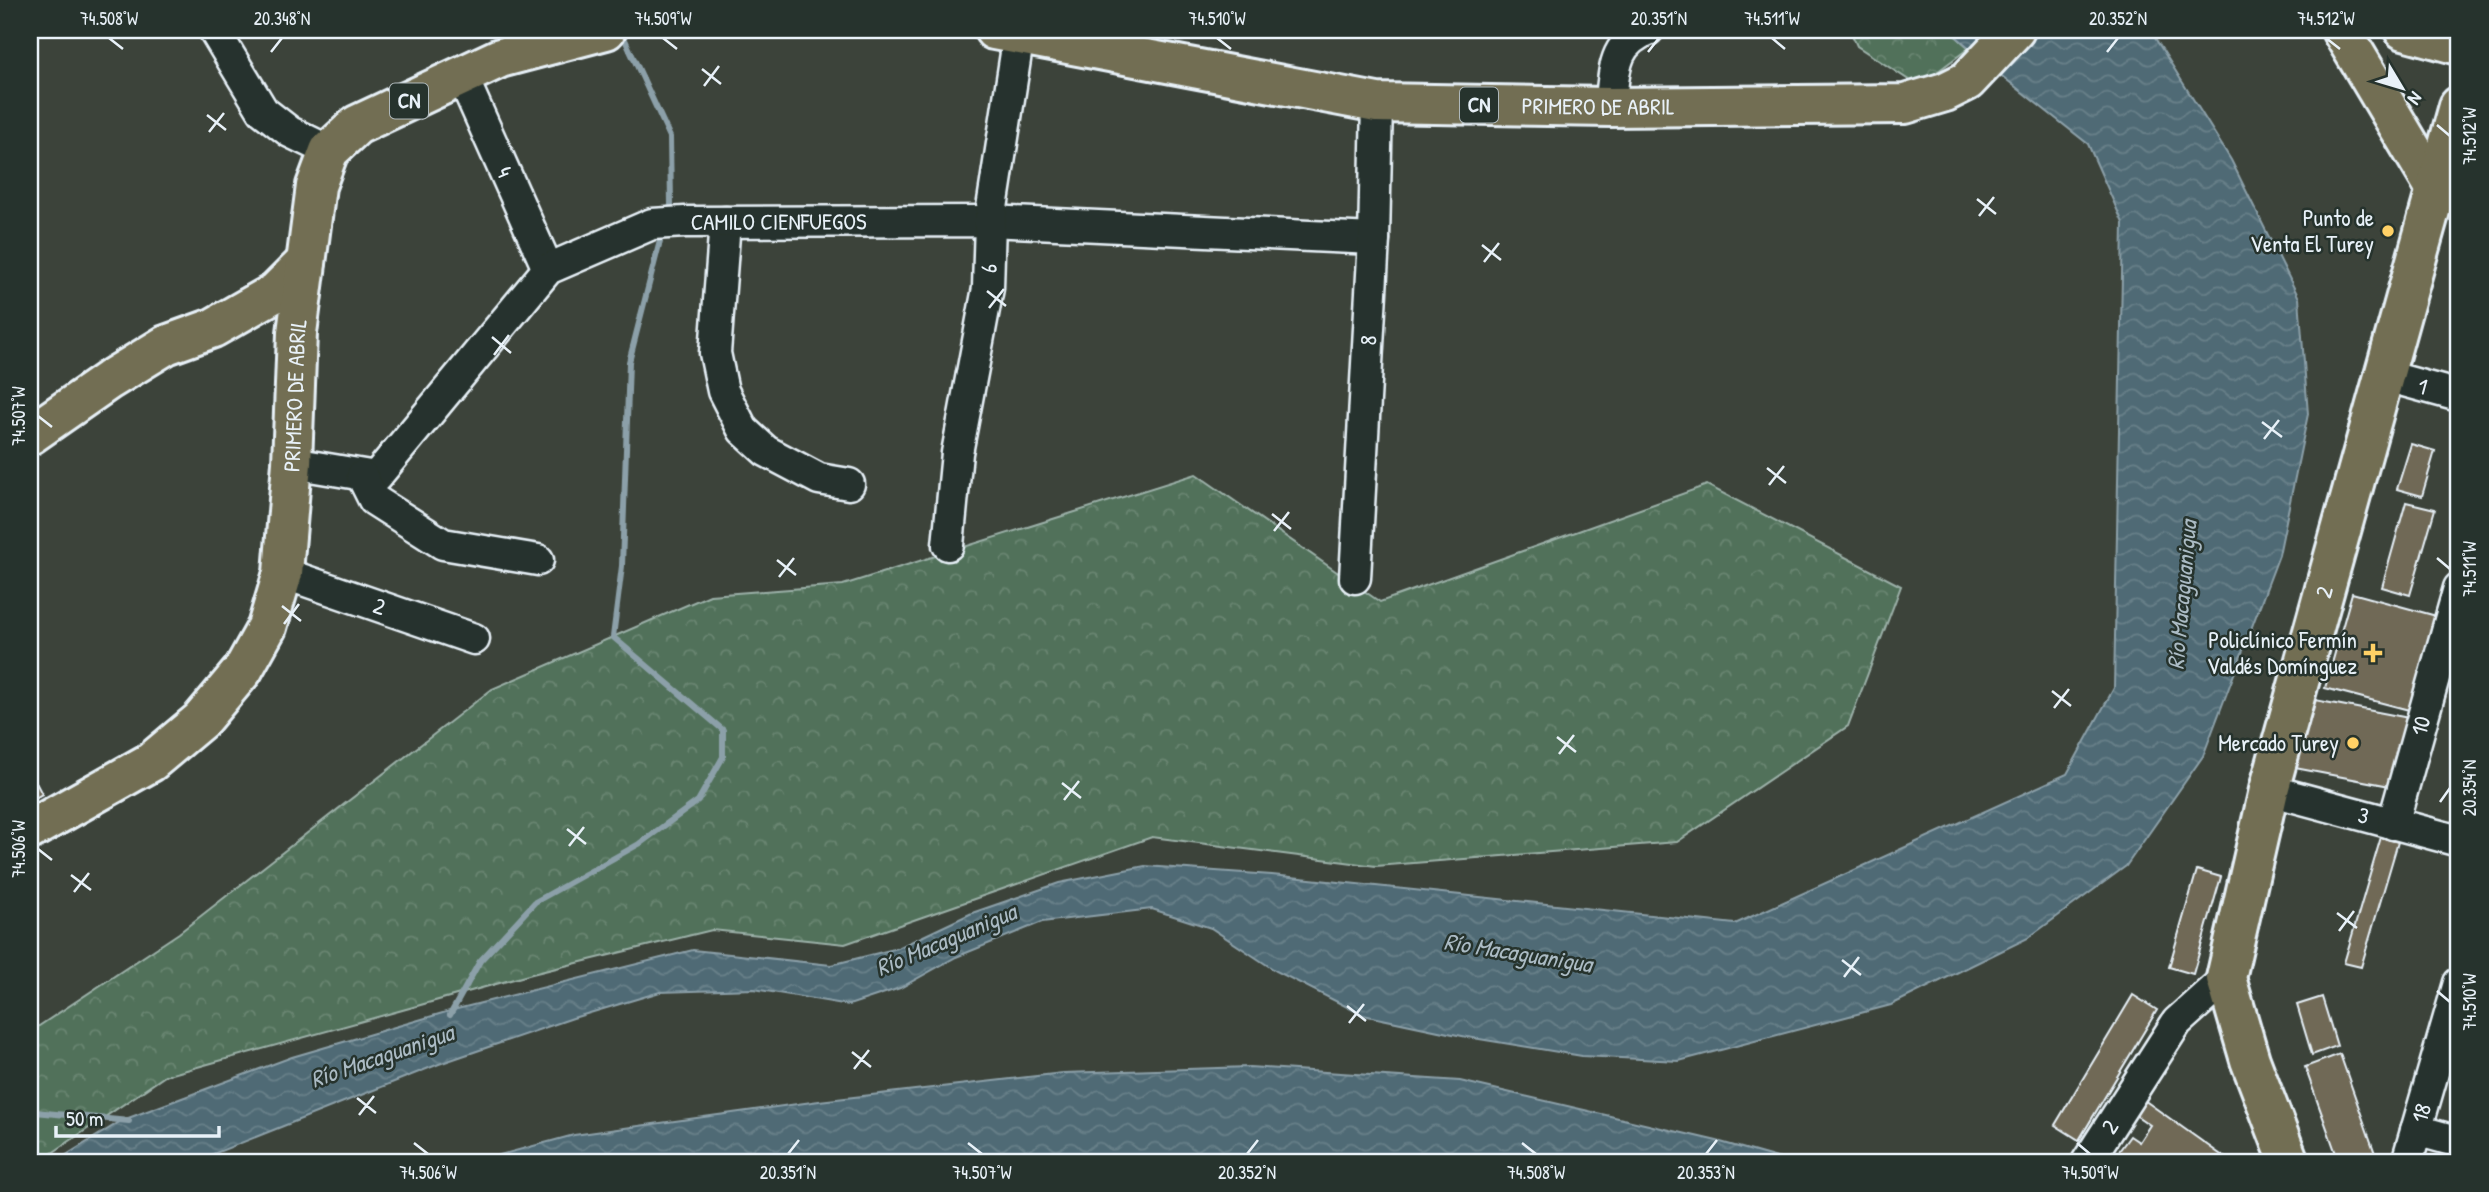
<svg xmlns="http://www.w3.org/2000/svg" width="2489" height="1192" font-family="'Patrick Hand',sans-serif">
	<defs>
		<pattern id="forest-crowns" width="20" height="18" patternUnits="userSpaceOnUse" patternTransform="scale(1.75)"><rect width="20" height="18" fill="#51715a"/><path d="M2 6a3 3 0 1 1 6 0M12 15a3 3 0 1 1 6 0" fill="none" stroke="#6a8672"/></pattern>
		<pattern id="water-waves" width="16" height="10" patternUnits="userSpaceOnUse" patternTransform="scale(1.75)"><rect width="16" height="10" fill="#4f6a75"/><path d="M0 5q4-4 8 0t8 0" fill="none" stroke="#688089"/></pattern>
	</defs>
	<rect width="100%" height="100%" fill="#3c433a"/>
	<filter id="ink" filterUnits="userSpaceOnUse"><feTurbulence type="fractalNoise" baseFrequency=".0143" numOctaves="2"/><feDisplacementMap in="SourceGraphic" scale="14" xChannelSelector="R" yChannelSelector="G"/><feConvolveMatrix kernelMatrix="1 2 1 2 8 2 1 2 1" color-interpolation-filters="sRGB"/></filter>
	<g filter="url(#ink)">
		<g fill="url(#forest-crowns)" stroke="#9cb1a9" stroke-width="2">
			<polygon points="1850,30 1949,30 1969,48 1918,86 1857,46"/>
			<polygon points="1196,474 1380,602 1707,485 1901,586 1848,726 1677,842 1376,866 1152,837 845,944 712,930 532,974 165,1076 39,1162 30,1162 30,1032 179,933 492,689 710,595 843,585"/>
		</g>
		<g fill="url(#water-waves)" stroke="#8ca0a9" stroke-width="2">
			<polygon points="1949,30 2150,30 2231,160 2299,298 2308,414 2279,555 2203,756 2126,866 2028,938 1891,1005 1679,1061 1582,1056 1467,1037 1363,1015 1276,971 1211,928 1152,909 1042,922 956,957 900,988 849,1005 754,989 660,992 573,1018 439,1064 193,1162 55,1162 123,1120 292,1057 453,1010 693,950 831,965 898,948 972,913 1059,883 1145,866 1272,875 1735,924 2067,774 2114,688 2123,223 2088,144 1998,73"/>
			<polygon points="1249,1067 1460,1081 1717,1141 1791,1162 474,1162 574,1135 819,1101 1063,1073"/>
		</g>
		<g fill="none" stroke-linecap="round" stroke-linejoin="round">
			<g stroke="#8ca0a9" stroke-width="6">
				<polyline points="621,31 670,137 671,205 667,216"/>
				<polyline points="450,1015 480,961 535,902 639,844 698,801 723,757 723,730 613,637 622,566 629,362 662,233"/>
				<polyline points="30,1114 35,1112 129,1121"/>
			</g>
		</g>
		<g fill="#6f6957" stroke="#e8f1f8" stroke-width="2">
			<polygon points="2411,444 2435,451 2422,496 2397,489"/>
			<polygon points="2406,502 2435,509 2410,595 2382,587"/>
			<polygon points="2352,593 2440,617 2413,711 2325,688"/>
			<polygon points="2315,700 2409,718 2390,786 2295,768"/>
			<polygon points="30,771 42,794 30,801"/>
			<polygon points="2381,837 2398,842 2361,967 2344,963"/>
			<polygon points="2197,870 2221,877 2193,974 2169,967"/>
			<polygon points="2133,995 2157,1010 2079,1140 2055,1125"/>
			<polygon points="2322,997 2337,1046 2312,1055 2297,1005"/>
			<polygon points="2340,1054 2378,1162 2339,1162 2305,1067"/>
			<polygon points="2144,1100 2231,1162 2111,1162 2130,1136 2139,1142 2150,1125 2134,1114"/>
			<polygon points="2440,1152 2459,1156 2459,1162 2438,1162"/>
		</g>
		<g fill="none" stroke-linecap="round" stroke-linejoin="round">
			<g stroke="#e8f1f8" stroke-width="35">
				<g id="minor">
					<polyline points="214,30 263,111 290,132 329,151"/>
					<path id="s1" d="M462,76L548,269"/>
					<path d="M1610,107C1615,73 1611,44 1648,30"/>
					<polyline points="725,222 715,353 723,391 743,430 766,451 819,479 849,484"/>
					<path id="s2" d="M2386,376L2459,396"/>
					<path id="s3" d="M292,463L376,477L548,269L652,224L685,222L990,221L1374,239"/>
					<polyline points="362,476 374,500 443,544 538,560"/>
					<path id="s4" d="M948,545L957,453L988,288L990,221L1019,34"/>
					<path id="s5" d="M283,573L474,639"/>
					<path id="s6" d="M1355,578L1374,239L1377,103"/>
					<path id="s7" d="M2269,790L2459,841"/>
					<path id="s8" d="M2393,824L2459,588"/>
					<polyline points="2416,1130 2459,1142"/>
					<path id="s9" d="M2087,1162L2177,1022L2226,978"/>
					<path id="s10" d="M2407,1162L2459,983"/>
				</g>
			</g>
			<g stroke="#e8f1f8" stroke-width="44">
				<g id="major">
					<path id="s11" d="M994,30L1377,103L1610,107L1905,104L1945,92L1967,81L2015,30"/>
					<polyline points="2341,30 2437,191"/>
					<polyline points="2404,30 2459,45"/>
					<polyline points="30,435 109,380 166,345 213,328 276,292 306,262"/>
					<path id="s12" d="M30,830L151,762L201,720L243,670L267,627L283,573L292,463L297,333L316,186L329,151L357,125L500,58L606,30"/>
					<path id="s13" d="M2289,1162L2250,1060L2226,978L2269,790L2459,106"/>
				</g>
			</g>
			<use href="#minor" stroke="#26332d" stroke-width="30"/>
			<use href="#major" stroke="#726e52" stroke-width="38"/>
		</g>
	</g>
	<path fill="none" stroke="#e8f1f8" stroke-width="2.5" d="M109,38L123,49M663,38L677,49M1217,38L1231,49M1772,38L1785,49M2326,38L2340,49M271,52L282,38M1648,52L1659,38M2107,52L2118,38M702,69L721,84M704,86L719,66M207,115L226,130M2437,125L2450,136M209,132L224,113M1977,199L1996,214M1979,216L1994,197M1482,245L1501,260M1484,262L1499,243M987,291L1006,306M989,308L1004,289M492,337L511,353M494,355L509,335M38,416L52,427M2262,422L2282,437M2264,439L2279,420M1767,468L1786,483M1769,485L1784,466M1272,514L1291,529M1274,531L1289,512M2437,558L2450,569M777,560L796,575M779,577L794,558M282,606L301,621M284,624L299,604M2052,691L2071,706M2054,708L2069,689M1557,737L1576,752M1559,754L1574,735M1062,783L1081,798M1064,800L1079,781M2440,802L2450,788M567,829L586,844M569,846L584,827M38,849L52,860M71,875L91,890M74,892L89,873M2337,913L2357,928M2339,931L2354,911M1842,960L1861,975M1844,977L1859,957M2437,991L2450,1002M1347,1006L1366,1021M1349,1023L1364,1004M852,1052L871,1067M854,1069L869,1050M357,1098L376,1113M359,1115L374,1096M414,1143L428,1154M968,1143L982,1154M1522,1143L1536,1154M2077,1143L2090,1154M788,1154L799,1140M1247,1154L1258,1140M1706,1154L1717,1140"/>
	<g fill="#ffd166" stroke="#26332d" stroke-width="2.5">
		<circle cx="2388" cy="231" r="7"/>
		<path d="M2369.5 642.5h7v7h7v7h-7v7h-7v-7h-7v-7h7z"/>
		<circle cx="2353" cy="743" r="7"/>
	</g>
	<g text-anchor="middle" stroke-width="5" stroke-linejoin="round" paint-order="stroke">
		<g fill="#26332d" stroke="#aeb8bb" stroke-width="2">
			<rect x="390" y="83.5" width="38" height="35" rx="5"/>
			<rect x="1460" y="87.5" width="38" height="35" rx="5"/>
		</g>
		<g font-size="21" font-weight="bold" fill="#e8f1f8">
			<text x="409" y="108">CN</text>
			<text x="1479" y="112">CN</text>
		</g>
		<g font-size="23" fill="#e8f1f8" stroke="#26332d">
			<text dy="8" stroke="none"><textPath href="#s11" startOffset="611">PRIMERO DE ABRIL</textPath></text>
			<text dy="8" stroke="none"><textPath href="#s1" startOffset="105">4</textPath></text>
			<text dy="8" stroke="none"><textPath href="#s3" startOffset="595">CAMILO CIENFUEGOS</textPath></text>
			<text dy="8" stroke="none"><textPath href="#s4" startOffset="280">6</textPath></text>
			<text dy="8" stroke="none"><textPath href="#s6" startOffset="238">8</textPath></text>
			<text dy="8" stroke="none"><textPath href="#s2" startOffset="38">1</textPath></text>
			<text dy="8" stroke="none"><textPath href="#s12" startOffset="553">PRIMERO DE ABRIL</textPath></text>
			<text dy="8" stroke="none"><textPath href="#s13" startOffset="593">2</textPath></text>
			<text dy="8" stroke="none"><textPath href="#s5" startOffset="102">2</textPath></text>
			<text dy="8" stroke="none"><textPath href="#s8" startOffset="102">10</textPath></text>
			<text dy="8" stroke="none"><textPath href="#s7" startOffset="98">3</textPath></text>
			<text dy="8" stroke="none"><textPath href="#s10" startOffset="51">18</textPath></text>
			<text dy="8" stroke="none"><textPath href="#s9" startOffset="42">2</textPath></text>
		</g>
		<g font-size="23" fill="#e8f1f8" stroke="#26332d" text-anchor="end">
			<text x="2374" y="226">Punto de<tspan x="2374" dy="26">Venta El Turey</tspan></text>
			<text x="2357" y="648">Policlínico Fermín<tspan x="2357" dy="26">Valdés Domínguez</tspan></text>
			<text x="2339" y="751">Mercado Turey</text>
		</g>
		<g font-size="24" font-style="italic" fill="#abbbc4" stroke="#26332d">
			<text transform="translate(2182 595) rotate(-85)" y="8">Río Macaguanigua</text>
			<text transform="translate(946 940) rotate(-23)" y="8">Río Macaguanigua</text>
			<text transform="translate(1518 953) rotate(9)" y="8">Río Macaguanigua</text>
			<text transform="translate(382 1056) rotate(-19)" y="8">Río Macaguanigua</text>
		</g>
	</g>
	<rect width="2489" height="1192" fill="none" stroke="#26332d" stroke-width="77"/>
	<g transform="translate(2402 88) rotate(128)" stroke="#26332d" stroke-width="5" paint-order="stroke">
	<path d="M0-5L12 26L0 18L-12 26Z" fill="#e8f1f8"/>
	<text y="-10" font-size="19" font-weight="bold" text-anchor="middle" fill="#e8f1f8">N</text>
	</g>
	<path d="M56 1126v10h163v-10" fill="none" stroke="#e8f1f8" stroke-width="3.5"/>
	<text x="66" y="1126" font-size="21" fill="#e8f1f8" stroke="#26332d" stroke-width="5" paint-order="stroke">50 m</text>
	<rect x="38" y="38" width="2412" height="1116" fill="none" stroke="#e8f1f8" stroke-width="2.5"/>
	<g font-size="18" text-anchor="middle" fill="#e8f1f8">
		<text x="109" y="25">74.508°W</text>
		<text x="282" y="25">20.348°N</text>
		<text x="663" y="25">74.509°W</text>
		<text x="1217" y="25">74.510°W</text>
		<text x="1659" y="25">20.351°N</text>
		<text x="1772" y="25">74.511°W</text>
		<text x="2118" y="25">20.352°N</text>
		<text x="2326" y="25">74.512°W</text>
		<text transform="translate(2470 136) rotate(-90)" y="6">74.512°W</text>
		<text transform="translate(19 416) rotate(-90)" y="6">74.507°W</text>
		<text transform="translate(2470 569) rotate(-90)" y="6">74.511°W</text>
		<text transform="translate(2470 788) rotate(-90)" y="6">20.354°N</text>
		<text transform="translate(19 849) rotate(-90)" y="6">74.506°W</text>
		<text transform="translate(2470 1002) rotate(-90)" y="6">74.510°W</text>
		<text x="428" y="1179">74.506°W</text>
		<text x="788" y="1179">20.351°N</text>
		<text x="982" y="1179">74.507°W</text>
		<text x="1247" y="1179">20.352°N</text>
		<text x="1536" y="1179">74.508°W</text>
		<text x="1706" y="1179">20.353°N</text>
		<text x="2090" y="1179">74.509°W</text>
	</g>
</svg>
